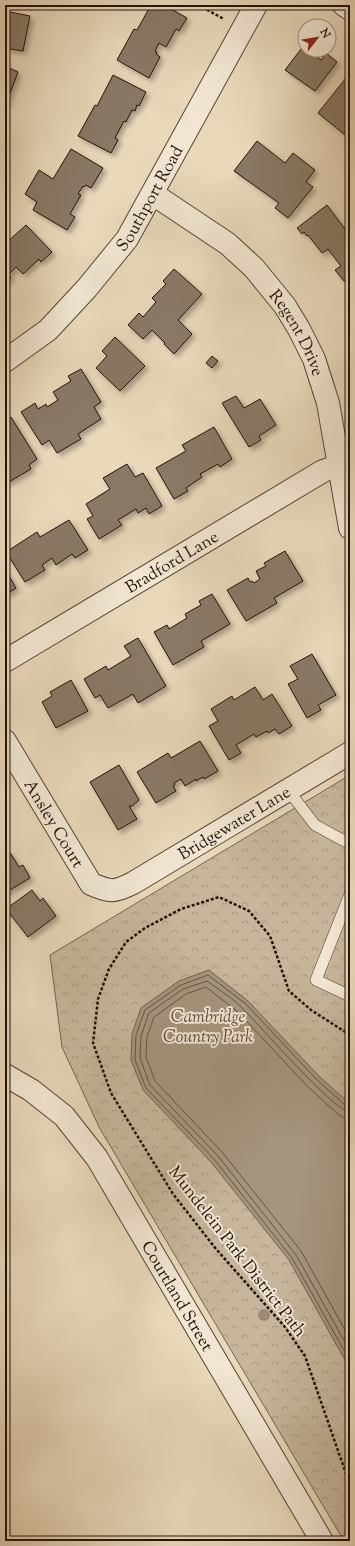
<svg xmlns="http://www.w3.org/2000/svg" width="355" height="1546" font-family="'Sorts Mill Goudy',serif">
	<defs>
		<pattern id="park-crowns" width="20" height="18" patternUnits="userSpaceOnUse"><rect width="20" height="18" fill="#c7b69c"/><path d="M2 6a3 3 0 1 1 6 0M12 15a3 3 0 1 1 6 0" fill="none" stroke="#ab9b85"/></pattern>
		<filter id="shadow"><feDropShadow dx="3.5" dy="3.5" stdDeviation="2" flood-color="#0004"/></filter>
	</defs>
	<rect width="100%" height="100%" fill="#e9d8ba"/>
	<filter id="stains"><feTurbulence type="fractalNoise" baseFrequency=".005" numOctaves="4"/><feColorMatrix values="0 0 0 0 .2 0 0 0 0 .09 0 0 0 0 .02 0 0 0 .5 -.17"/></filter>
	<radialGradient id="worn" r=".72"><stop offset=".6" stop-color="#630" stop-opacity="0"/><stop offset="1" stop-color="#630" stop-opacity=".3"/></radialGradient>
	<polygon fill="url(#park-crowns)" stroke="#746454" points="350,775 350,1541 344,1541 99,1127 62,1047 50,955"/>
	<polygon fill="#a5957e" stroke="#706150" points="209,970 248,1001 319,1076 350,1104 350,1369 289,1260 211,1162 143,1090 131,1060 132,1034 141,1008 179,981"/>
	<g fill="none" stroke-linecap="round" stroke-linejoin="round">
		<g stroke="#635444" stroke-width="1">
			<polyline points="350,1107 346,1106 316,1079 246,1004 208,975 181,985 145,1010 136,1035 135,1060 146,1088 214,1159 292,1258 350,1361"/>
			<path d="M350,1112C333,1111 260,1025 243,1009C233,998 219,990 207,981L183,989L149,1013L141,1036L140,1058L150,1085L218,1156L296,1255L350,1351"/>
			<polyline points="350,1118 345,1118 339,1115 308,1087 238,1012 206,987 186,994 154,1017 147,1037 146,1057 155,1081 222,1152 301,1251 350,1339"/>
		</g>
	</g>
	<g fill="#897966" stroke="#21120b" filter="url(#shadow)">
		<polygon points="151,5 164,5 187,18 179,31 176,29 166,47 159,43 155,51 157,52 156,54 160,57 149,78 117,60 134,29 137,30"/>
		<polygon points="5,11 30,16 23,51 5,48"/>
		<polygon points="304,45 305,50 311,50 315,53 314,55 321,60 326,53 337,62 315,91 285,70"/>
		<polygon points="5,66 18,72 5,107"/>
		<polygon points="350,73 350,126 344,134 318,113"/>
		<polygon points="113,75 146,92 139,106 137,105 135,111 132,110 126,122 124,121 115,138 118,140 111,153 78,136 95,105 97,106"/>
		<polygon points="257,141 285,163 293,153 315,170 306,182 313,187 288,218 275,208 279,203 234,171"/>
		<polygon points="71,149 103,168 91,188 86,185 84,187 83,186 78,194 81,195 70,214 75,217 67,230 33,210 37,202 25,194 39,170 53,179"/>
		<polygon points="327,205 348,233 350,231 350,276 344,281 335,270 341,266 328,249 322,253 308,235 307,236 304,232 302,234 297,228"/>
		<polygon points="26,225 52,252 41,262 39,259 23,274 16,267 8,275 11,278 5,283 5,244"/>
		<polygon points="174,269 202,294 178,320 192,334 174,354 164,344 165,343 152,330 143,339 128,325 139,313 143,317 156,302 152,298 166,284 163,281"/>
		<polygon points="115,337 145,366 120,391 96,368 107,356 102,351"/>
		<polygon points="212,356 218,361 212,368 206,363"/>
		<polygon points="81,369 101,402 94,407 101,419 78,434 81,439 57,453 49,440 42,445 21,412 35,403 38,409 46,404 47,407 58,400 53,392 71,381 68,376"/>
		<polygon points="236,396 244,408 260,399 276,425 259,436 261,440 249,447 222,403"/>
		<polygon points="11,417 37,459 29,465 31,469 7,483 5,481 5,421"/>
		<polygon points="214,427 232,459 220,467 218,464 200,474 202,477 186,488 188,491 174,499 156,468 186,451 182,445"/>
		<polygon points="127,464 135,477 143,473 162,506 149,514 146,508 138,513 136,509 118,520 122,525 99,539 87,519 93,516 86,504 110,489 103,478"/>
		<polygon points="69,520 88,550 75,558 72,554 56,565 52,558 42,565 45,570 25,582 6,552 37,532 40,537"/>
		<polygon points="285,551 303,581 274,598 277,603 246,621 227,590 248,578 250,582 252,581 254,583 260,579 256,571 266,566 264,563"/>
		<polygon points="5,569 16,588 5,595"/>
		<polygon points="212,594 230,624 201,641 204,647 173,665 154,632 167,625 169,629 187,618 185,614 201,605 199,601"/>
		<polygon points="138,638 166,686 138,703 133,694 108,708 100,695 95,698 84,679 106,666 108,670 131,656 124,646"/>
		<polygon points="312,654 336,695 318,705 321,710 307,718 288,684 298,679 290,666"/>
		<polygon points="71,680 88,711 56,728 42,702 52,696 50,692"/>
		<polygon points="255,687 263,700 272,694 292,726 279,734 275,729 268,733 267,731 256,737 254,734 236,745 241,753 229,760 209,726 218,721 211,709 232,696 234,700"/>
		<polygon points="200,741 218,771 204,779 203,777 196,781 196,779 185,786 181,779 174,783 175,785 173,786 176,791 156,803 137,772 168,753 171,758"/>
		<polygon points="119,765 139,800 132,806 129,806 137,819 118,830 90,782"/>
		<polygon points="9,851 19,867 23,865 30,878 5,893 5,853"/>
		<polygon points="32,890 40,901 43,898 56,916 28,937 6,909"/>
	</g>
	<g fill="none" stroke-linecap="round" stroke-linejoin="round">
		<g stroke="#534437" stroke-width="12">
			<g id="service">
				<polyline points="288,790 315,825 350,844"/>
				<polyline points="350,894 316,980 350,996"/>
			</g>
		</g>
		<g stroke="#534437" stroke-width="24">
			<g id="minor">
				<polyline points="344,5 350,9"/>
				<path id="s1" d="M153,194L228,244L254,268L285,306L299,329L314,359L328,403L350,528"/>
				<path id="s2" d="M5,361L48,330L87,288L127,239L256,5"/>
				<path id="s3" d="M5,661L323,471L340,465"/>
				<path id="s4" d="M5,741L91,884C111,892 113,893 133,883L350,753"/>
				<path id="s5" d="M5,1075L31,1090L64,1116L97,1158L322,1541"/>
			</g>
		</g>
		<g stroke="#21120b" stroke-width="2.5" stroke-dasharray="3 2" stroke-linecap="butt">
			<polyline points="198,5 224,19"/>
			<polyline points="350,1035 311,1010 289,991 270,936 249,911 219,897 181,909 145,928 126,942 109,969 98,999 93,1043 111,1093 173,1194 216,1249 285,1327 305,1356 350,1485"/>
		</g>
		<use href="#service" stroke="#f1e6d2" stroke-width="11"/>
		<use href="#minor" stroke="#f1e6d2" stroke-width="22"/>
	</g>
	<circle fill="#9b8a76" cx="264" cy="1315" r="6"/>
	<g text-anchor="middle" stroke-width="4" stroke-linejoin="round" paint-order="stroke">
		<g font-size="17" fill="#21120b" stroke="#f1e6d2">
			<text dy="6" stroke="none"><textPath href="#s2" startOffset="220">Southport Road</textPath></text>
			<text dy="6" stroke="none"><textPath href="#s1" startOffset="204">Regent Drive</textPath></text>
			<text dy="6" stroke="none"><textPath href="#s3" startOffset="194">Bradford Lane</textPath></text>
			<text dy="6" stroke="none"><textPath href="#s4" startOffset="329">Bridgewater Lane</textPath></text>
			<text dy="6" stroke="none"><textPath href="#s4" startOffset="96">Ansley Court</textPath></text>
			<text transform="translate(238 1251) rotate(52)" y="6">Mundelein Park District Path</text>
			<text dy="6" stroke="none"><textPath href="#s5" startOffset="285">Courtland Street</textPath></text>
		</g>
		<g font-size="17" font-style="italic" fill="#5b4b3e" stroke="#f1e6d2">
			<text x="208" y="1022">Cambridge<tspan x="208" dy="20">Country Park</tspan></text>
		</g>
	</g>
	<rect width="355" height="1546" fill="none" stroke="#e9d8ba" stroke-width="20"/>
	<rect x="6" y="6" width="343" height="1534" fill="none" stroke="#21120b" stroke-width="2"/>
	<rect x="10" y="10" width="335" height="1526" fill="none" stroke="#21120b"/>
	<g transform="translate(317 38) rotate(59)"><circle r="19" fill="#f1e6d2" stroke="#9e9182"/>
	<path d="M0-3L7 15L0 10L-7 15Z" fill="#8f2418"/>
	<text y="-6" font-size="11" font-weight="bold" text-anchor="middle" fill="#21120b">N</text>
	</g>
	<rect width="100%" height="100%" filter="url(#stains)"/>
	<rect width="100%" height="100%" fill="url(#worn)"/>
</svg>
